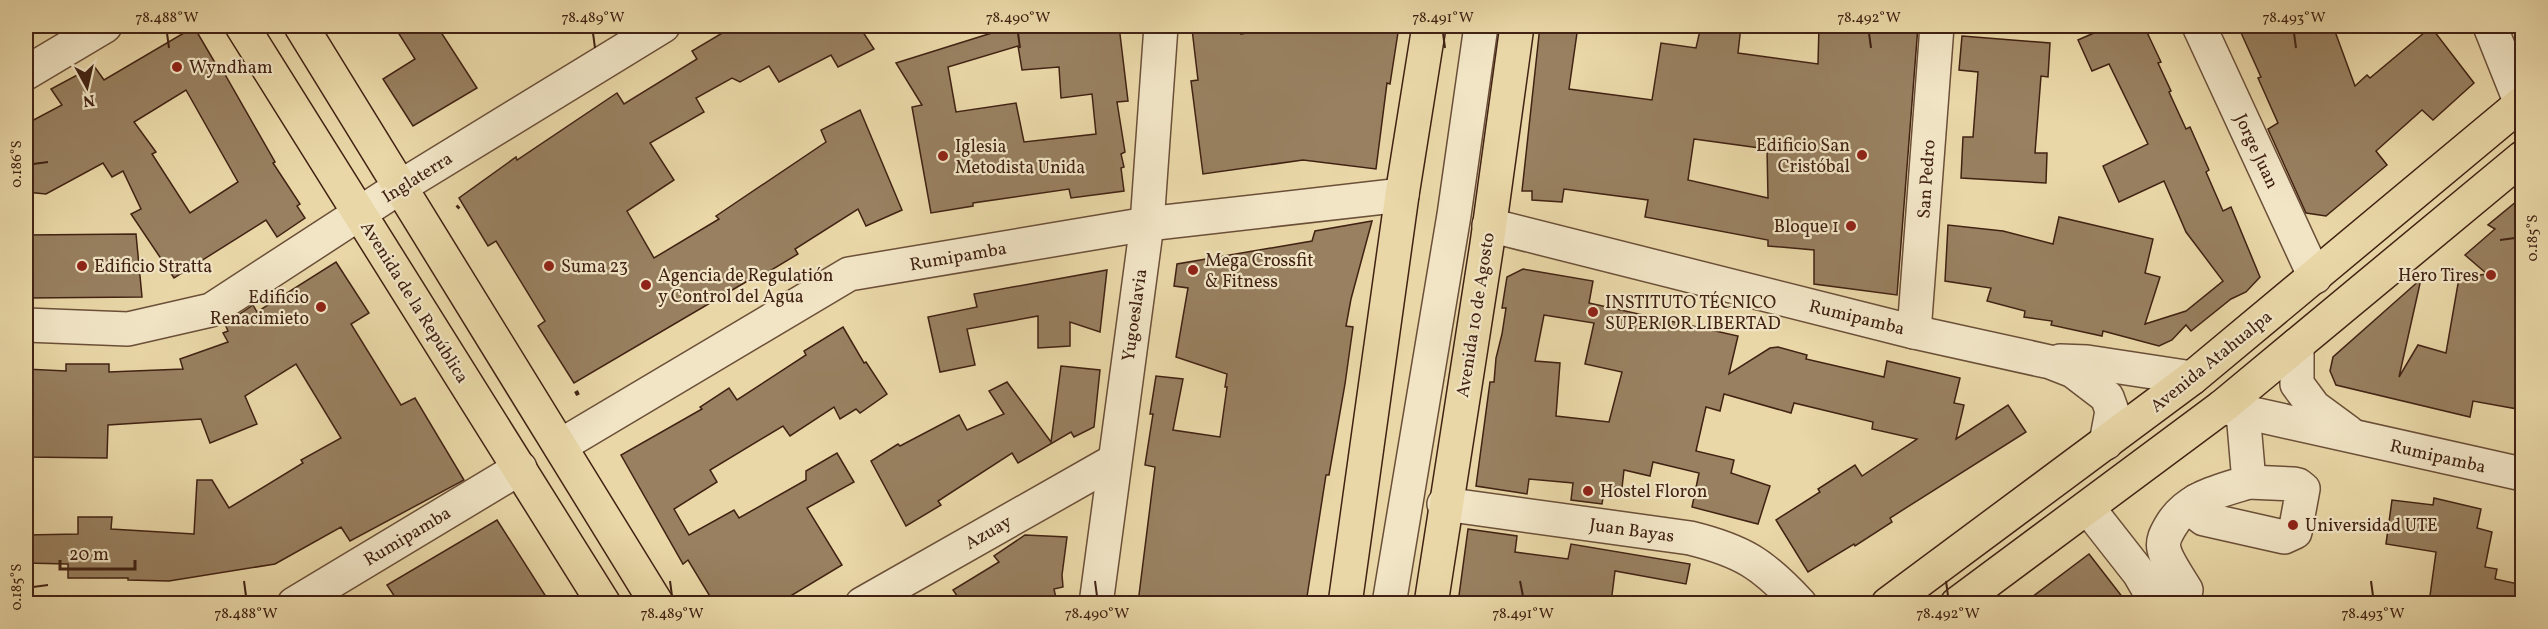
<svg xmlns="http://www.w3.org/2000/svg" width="2548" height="629" font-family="Vollkorn,serif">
	<rect width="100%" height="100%" fill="#e9d7a7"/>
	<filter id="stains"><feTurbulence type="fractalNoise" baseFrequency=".00333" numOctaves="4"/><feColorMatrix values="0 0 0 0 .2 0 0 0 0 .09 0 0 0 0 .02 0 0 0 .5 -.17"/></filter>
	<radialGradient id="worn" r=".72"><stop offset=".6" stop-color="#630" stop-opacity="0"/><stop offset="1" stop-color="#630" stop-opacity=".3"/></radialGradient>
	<g fill="#988060" stroke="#412213" stroke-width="1.5" fill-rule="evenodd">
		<polygon points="394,26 437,26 477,88 413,126 383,79 415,59"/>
		<polygon points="734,26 859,26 874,49 838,67 831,55 779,82 769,66 740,82 732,78 696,98 704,112 650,143 674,180 627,211 654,258 719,219 716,216 826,142 821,130 860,110 902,210 866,226 858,209 795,249 798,254 758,278 756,276 574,383 538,326 545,321 496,241 488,246 459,198 516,157 517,160 617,93 624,104 697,59 692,51"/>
		<path d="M1014,26H1119L1128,101L1117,102L1125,152L1121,154L1124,167L1121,168L1124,191L1071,198L1069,189L973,203V206L931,213L912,107L922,105L896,63ZM1018,46L1022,70L1059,67L1061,98L1092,94L1096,134L1024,142L1016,103L956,112L948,67Z"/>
		<polygon points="1216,26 1241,26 1241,34 1282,26 1399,26 1390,84 1387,83 1376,169 1303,160 1203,174 1191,81 1198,80 1192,29"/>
		<path d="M1540,26H1578L1569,89L1652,100L1661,43L1696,48L1701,26H1741L1738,53L1818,64L1819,26H1918L1897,295L1814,284V250L1768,246V240L1645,217L1648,200L1564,189L1562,202L1532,200V191H1522ZM1694,139L1767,149L1768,198L1688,180Z"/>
		<polygon points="2110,26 2144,26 2161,62 2158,63 2171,91 2169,92 2186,129 2190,127 2209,170 2206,172 2223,211 2231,207 2260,277 2246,292 2231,299 2191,331 2186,325 2172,340 2159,346 2103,331 2102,336 2051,325 2052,321 2024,317 2025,311 1987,301 1991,288 1945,281 1948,225 2003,231 2053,244 2059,217 2153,239 2145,273 2160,277 2145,324 2186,311 2223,281 2186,232 2164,181 2119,202 2103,166 2148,144 2109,64 2092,71 2078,40"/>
		<polygon points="2238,26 2333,26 2355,86 2367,75 2370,78 2431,27 2474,83 2433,120 2422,110 2376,151 2387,165 2326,216 2306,213 2268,129 2278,123 2258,78 2261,77"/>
		<path d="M194,27L221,73L223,71L275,162L273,163L300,204L297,206L305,218L277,237L266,220L174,278L131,214L141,209L123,171L112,177L103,163L46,194L26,192V124L62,105L51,89L94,66L104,80ZM186,90L238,182L190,213L152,154L156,152L134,122Z"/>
		<polygon points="1962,36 2050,43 2048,77 2041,76 2035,153 2047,153 2046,183 1961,178 1963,137 1973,137 1978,72 1959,70"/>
		<polygon points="2523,196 2523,410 2473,401 2470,417 2336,385 2330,371 2333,357 2421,279 2399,377 2418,345 2446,353 2459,278 2487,274 2465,255 2495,229 2488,225"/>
		<polygon points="1372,221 1351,299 1346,326 1353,327 1345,384 1329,475 1326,475 1306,603 1138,603 1155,467 1145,465 1153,414 1150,414 1156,376 1183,379 1173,430 1220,437 1227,387 1225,387 1227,374 1176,357 1188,288 1174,286 1177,264 1312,241 1315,231"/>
		<polygon points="136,234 142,297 26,298 26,235"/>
		<polygon points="336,262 369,313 351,324 401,405 415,398 464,480 350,541 341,527 275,564 169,581 128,580 128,578 68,578 68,564 26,563 26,535 78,534 78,517 112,517 111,529 194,534 197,480 212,480 229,508 303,463 301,460 341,438 296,364 245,396 257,424 210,443 201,419 108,425 107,458 26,457 26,369 66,371 66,364 109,364 109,372 183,369 180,359 228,342 223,333 228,331 225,324 253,305 257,312"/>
		<path d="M1523,269L1593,281L1589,303L1738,336L1729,374L1770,348L1778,347L1807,355L1806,359L1884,377L1887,361L1960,378L1954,403L1964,405L1956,439L2008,405L2026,432L1890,518L1892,522L1855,546L1854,544L1808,572L1776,520L1820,492L1818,489L1855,465L1862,476L1917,439L1872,429L1873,422L1794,403L1791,413L1724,394L1720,411L1706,407L1696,451L1734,460L1731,473L1770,486L1758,524L1692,507L1699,473L1653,462L1650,476L1624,470L1622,488L1605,486L1602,504L1571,500L1573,483L1529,479L1527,494L1476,486L1490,382H1494L1496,358L1502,334L1506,308H1502L1507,277ZM1544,315L1594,323L1585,364L1622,372L1609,422L1556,416L1560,363L1535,361Z"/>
		<polygon points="1107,270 1100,332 1070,322 1070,346 1038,348 1038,316 967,329 975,365 940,372 928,317 977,307 974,294"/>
		<polygon points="843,327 864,363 866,362 887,394 860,413 856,409 840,419 834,407 790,436 783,426 710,470 717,482 674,509 689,535 734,510 739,518 806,480 806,471 837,453 854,482 807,508 842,565 779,603 714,603 688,560 683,564 621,455 702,409 700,407 729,388 737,400 806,355 804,351"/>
		<polygon points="1061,366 1100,370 1094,427 1074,437 1071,432 1018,463 1012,453 938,501 941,505 906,526 871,461 898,444 900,446 959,415 967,430 1004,414 989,391 1007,382 1051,442"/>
		<polygon points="2434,498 2481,509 2477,528 2492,532 2485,567 2497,569 2495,579 2523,585 2523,603 2429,603 2436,552 2386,544 2392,500 2433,505"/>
		<polygon points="497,520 550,603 399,603 387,585"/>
		<polygon points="1468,529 1517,536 1515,552 1568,559 1571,544 1690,564 1686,584 1615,571 1611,603 1458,603"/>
		<polygon points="1025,535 1067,537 1062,575 1063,587 1054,589 1057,603 962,603 953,590 999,562 994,556"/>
		<polygon points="2089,554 2127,603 2024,603"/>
	</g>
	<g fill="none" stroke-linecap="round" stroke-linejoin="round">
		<g stroke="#6b4f38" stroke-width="36">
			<g id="minor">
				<polyline points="2199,26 2315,277"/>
				<polyline points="2490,26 2522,106"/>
				<polyline points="26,73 105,26"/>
				<polyline points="1489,225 1914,332 2050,362 2073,371 2107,397 2112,411 2106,443"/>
				<polyline points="26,325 128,329 211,310 400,187 663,26"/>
				<polyline points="1914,332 1937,26"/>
				<polyline points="2297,345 2297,384 2314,407 2348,432"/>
				<polyline points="2060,361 2087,362 2192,378"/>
				<polyline points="2222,407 2522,474"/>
				<polyline points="560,446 849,274 1147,224 1402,195"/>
				<polyline points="2196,501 2200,516 2204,519 2284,537 2295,532 2303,489 2298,485 2293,484 2249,482"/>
				<path d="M1444,504L1690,538C1743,551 1763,564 1800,604"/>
				<polyline points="2088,508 2139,573 2157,604"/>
				<path d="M2186,590C2180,580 2166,560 2164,549C2162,541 2166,534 2170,527C2186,498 2219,491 2249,482L2243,412"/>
				<polyline points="294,604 520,468"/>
				<polyline points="862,604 1114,461"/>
				<polyline points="1096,604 1147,224 1161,26"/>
				<polyline points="1389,604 1454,215 1481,26"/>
			</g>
		</g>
		<g stroke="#412213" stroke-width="36">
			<g id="major">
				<polyline points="242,26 604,604"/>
				<polyline points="301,26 657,604"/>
				<polyline points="1345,604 1402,195 1429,26"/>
				<polyline points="1431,604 1487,244 1517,26"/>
				<polyline points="1888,604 2192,378 2522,103"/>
				<polyline points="1957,604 2222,407 2522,158"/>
			</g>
		</g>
		<g stroke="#412213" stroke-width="4" stroke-dasharray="4.5 3" stroke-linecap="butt">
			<polyline points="457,208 459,206"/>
			<polyline points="576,391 579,397"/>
		</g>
		<use href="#minor" stroke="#f1e5c6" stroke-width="33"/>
		<use href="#major" stroke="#e9d7a7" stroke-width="33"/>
	</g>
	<path fill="none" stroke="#412213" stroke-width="2" d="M167,33L169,48M593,33L595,48M1018,33L1020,48M1443,33L1445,48M1869,33L1871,48M2294,33L2296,48M33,164L48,162M2500,240L2515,238M244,581L246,596M670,581L672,596M1095,581L1097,596M1520,581L1523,596M1946,581L1948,596M2371,581L2373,596M33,587L48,585"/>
	<g fill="#8f2418" stroke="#f1e5c6" stroke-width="2">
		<circle cx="177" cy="67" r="6"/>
		<circle cx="1862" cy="155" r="6"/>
		<circle cx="943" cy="156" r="6"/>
		<circle cx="1851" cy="226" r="6"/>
		<circle cx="82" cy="266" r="6"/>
		<circle cx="549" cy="266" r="6"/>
		<circle cx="1193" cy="270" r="6"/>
		<circle cx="2491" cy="275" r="6"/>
		<circle cx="646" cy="285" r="6"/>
		<circle cx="321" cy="307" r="6"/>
		<circle cx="1593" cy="312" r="6"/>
		<circle cx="1588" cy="491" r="6"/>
		<circle cx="2293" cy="525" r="6"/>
	</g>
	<g text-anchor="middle" stroke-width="4.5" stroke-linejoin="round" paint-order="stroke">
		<g font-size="18" fill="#412213" stroke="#f1e5c6" text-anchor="start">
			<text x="189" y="73">Wyndham</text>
			<text x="1850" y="151" text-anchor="end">Edificio San<tspan x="1850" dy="21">Cristóbal</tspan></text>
			<text x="955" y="152">Iglesia<tspan x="955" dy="21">Metodista Unida</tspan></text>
			<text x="1839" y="232" text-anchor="end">Bloque 1</text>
			<text x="1205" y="266">Mega Crossfit<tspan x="1205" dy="21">&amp; Fitness</tspan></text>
			<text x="94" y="272">Edificio Stratta</text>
			<text x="561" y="272">Suma 23</text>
			<text x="658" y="281">Agencia de Regulatión<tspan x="658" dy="21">y Control del Agua</tspan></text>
			<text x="2479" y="281" text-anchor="end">Hero Tires</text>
			<text x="309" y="303" text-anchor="end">Edificio<tspan x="309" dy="21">Renacimieto</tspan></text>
			<text x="1605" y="308">INSTITUTO TÉCNICO<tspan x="1605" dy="21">SUPERIOR LIBERTAD</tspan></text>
			<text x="1600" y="497">Hostel Floron</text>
			<text x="2305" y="531">Universidad UTE</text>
		</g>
		<g font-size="18" fill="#412213" stroke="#f1e5c6">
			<text transform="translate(2257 151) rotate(65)" y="6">Jorge Juan</text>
			<text transform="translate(417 177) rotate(-32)" y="6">Inglaterra</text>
			<text transform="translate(1926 179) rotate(-86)" y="6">San Pedro</text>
			<text transform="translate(958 256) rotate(-10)" y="6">Rumipamba</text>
			<text transform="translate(415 302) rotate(58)" y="6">Avenida de la República</text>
			<text transform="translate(1134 315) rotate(-82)" y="6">Yugoeslavia</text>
			<text transform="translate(1475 315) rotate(-81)" y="6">Avenida 10 de Agosto</text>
			<text transform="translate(1857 317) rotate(14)" y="6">Rumipamba</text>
			<text transform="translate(2211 361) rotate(-39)" y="6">Avenida Atahualpa</text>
			<text transform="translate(2438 456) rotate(13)" y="6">Rumipamba</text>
			<text transform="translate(1632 530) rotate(8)" y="6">Juan Bayas</text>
			<text transform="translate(988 532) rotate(-30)" y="6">Azuay</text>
			<text transform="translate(407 536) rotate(-31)" y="6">Rumipamba</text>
		</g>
	</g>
	<rect width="2548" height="629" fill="none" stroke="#e9d7a7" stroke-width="66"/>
	<g transform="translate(87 87) rotate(172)" stroke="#f1e5c6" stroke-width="4.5" paint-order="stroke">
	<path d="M0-4.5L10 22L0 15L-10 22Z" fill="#412213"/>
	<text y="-9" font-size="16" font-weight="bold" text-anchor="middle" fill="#412213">N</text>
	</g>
	<path d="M60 560v9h75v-9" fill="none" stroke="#412213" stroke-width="3"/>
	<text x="69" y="560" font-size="18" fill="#412213" stroke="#f1e5c6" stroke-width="4.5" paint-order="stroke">20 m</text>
	<rect x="33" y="33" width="2482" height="563" fill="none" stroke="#412213" stroke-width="2"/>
	<g font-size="15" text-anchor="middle" fill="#412213">
		<text x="167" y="22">78.488°W</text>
		<text x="593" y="22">78.489°W</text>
		<text x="1018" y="22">78.490°W</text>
		<text x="1443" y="22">78.491°W</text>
		<text x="1869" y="22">78.492°W</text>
		<text x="2294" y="22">78.493°W</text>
		<text transform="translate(16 164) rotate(-90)" y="5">0.186°S</text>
		<text transform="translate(2532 238) rotate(-90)" y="5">0.185°S</text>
		<text transform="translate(16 587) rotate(-90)" y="5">0.185°S</text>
		<text x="246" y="618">78.488°W</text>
		<text x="672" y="618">78.489°W</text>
		<text x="1097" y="618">78.490°W</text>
		<text x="1523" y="618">78.491°W</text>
		<text x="1948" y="618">78.492°W</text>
		<text x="2373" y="618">78.493°W</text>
	</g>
	<rect width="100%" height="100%" filter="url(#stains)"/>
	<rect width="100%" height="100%" fill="url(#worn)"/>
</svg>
